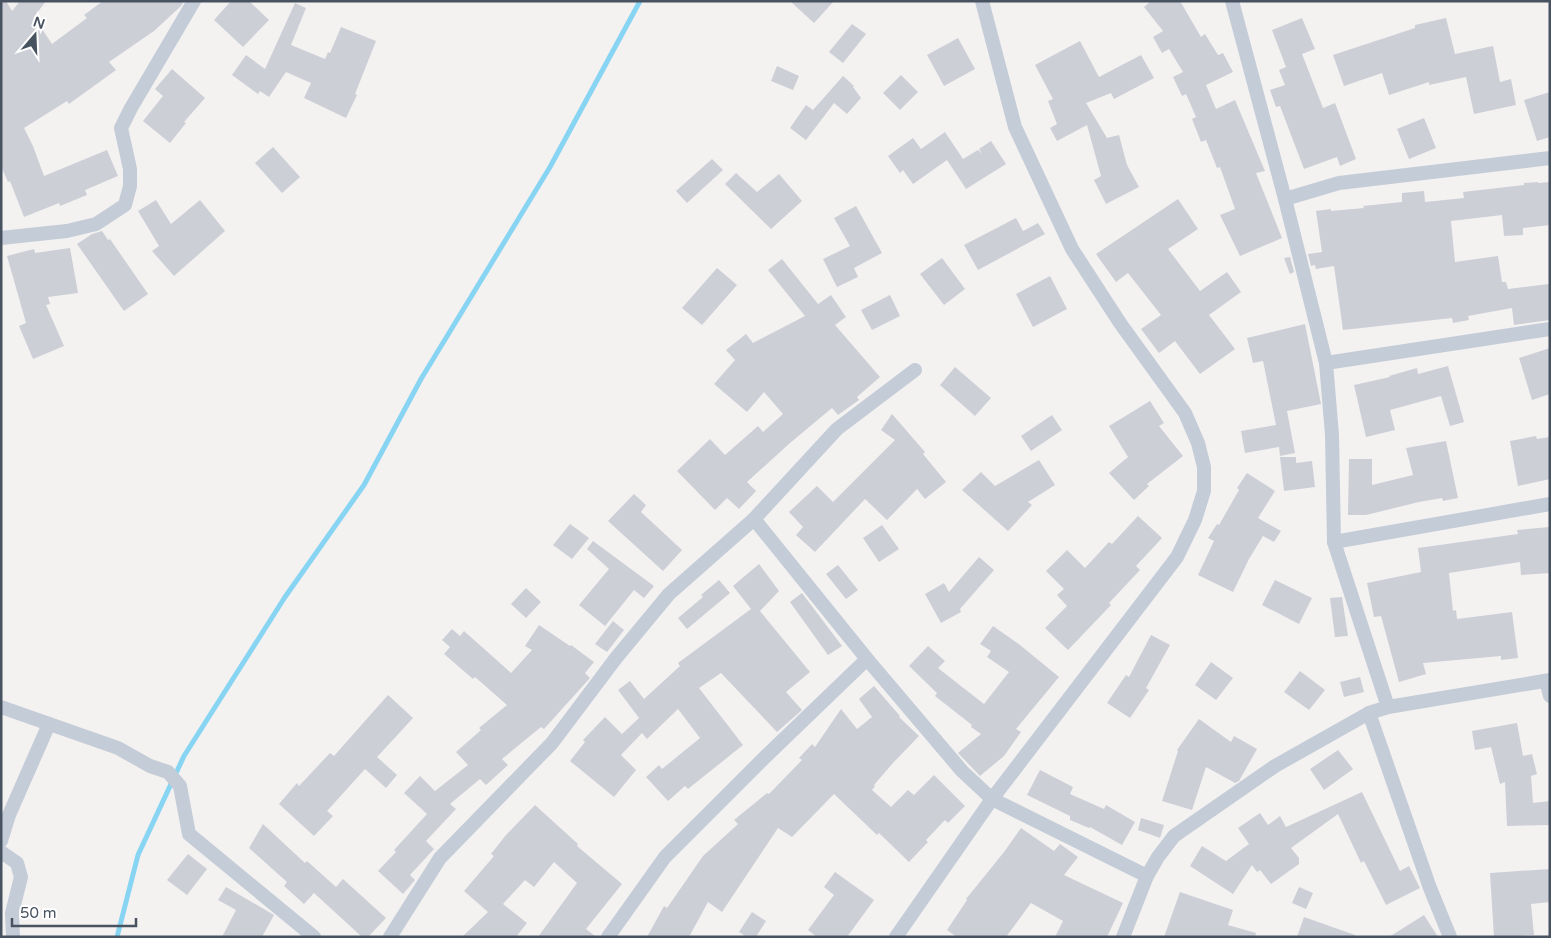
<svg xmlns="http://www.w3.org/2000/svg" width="1551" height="938" font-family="'Varela Round',sans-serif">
	<rect width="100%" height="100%" fill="#f4f1f1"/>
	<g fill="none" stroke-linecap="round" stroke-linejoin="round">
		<polyline stroke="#87d5f3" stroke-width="5" points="117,937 138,855 184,756 285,597 364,485 421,379 550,167 640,1"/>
	</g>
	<g fill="#cdcfd7">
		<polygon points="1,1 6,1 12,11 20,1 46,1 34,17 52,44 87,18 84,15 103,1 184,1 181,6 154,31 109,62 116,70 69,104 67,101 24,128 33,146 44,176 107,150 118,176 85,190 87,195 60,206 59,203 24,217 10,181 8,182 1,166"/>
		<polygon points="231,1 249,1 269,20 243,47 214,20"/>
		<polygon points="790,1 834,1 814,23"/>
		<polygon points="1151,1 1180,1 1201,37 1205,34 1218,55 1223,53 1233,72 1206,85 1216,109 1235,100 1265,171 1256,173 1282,238 1240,256 1220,215 1235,209 1220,167 1217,168 1206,140 1201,142 1192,119 1196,117 1186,94 1182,96 1173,77 1183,72 1169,49 1162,53 1153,37 1163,31 1144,7"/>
		<polygon points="295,3 306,8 291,45 325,59 328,52 330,53 341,27 376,41 355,94 357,95 346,118 304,98 311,83 286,72 269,97 260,91 258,94 232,75 246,55 265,69"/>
		<polygon points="1302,18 1315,49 1302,54 1323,108 1335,103 1356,159 1340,166 1337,157 1304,169 1280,106 1276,107 1270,90 1285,85 1279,70 1286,67 1272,30"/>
		<polygon points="1446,18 1455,54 1493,46 1500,82 1511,79 1516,105 1474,114 1466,77 1429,85 1429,82 1389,95 1382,73 1344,86 1333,55 1415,28 1415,25"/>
		<polygon points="852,24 866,34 843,63 829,52"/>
		<polygon points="958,38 975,69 944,86 927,55"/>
		<polygon points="1080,41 1099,77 1141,55 1154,78 1114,99 1111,93 1086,103 1107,138 1119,135 1127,165 1139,187 1106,204 1094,180 1101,176 1087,125 1057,141 1050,128 1057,124 1048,101 1053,99 1035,65"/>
		<polygon points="777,66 799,76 793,90 771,81"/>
		<polygon points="172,69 205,98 184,122 186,123 170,143 143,121 163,96 155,89"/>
		<polygon points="901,75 918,92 900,110 883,93"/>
		<polygon points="843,76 854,86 853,87 861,98 847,114 834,103 806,140 790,128 806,105 813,110"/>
		<polygon points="1550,92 1550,137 1537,141 1524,100"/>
		<polygon points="1424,118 1436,148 1409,159 1397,129"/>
		<polygon points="945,132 963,159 978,150 982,154 979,149 991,141 1006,164 966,189 947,160 913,184 903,170 900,173 888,156 913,138 921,149"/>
		<polygon points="273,147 300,177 282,193 255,163"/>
		<polygon points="712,159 723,170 687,203 676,191"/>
		<polygon points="736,173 757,192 779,174 802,201 771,229 725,184"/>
		<polygon points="1538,182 1538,183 1550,182 1550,225 1523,228 1523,235 1504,236 1502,215 1451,221 1455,262 1498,256 1502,282 1506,282 1508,289 1549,284 1550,320 1514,325 1512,308 1468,316 1469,320 1453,323 1452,318 1343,330 1334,266 1316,269 1315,265 1311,266 1308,254 1322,252 1316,211 1331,209 1331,211 1364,208 1363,206 1402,202 1402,193 1424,191 1425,202 1464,198 1463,192 1524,185 1524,183"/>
		<polygon points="1178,199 1198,229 1168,249 1200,291 1227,272 1241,292 1209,315 1235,349 1200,374 1175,341 1159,353 1141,329 1161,315 1128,273 1116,282 1096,254"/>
		<polygon points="156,200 171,224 200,200 225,231 174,276 152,251 159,246 138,211"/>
		<polygon points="856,206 882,253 854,268 858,277 837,287 823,259 850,246 834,218"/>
		<polygon points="1016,218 1023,231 1038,223 1045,234 978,270 964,245"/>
		<polygon points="102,231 108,240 110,239 148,294 124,311 77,244 92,234"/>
		<polygon points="70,248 78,293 48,297 50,304 46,305 64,346 33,359 19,326 26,323 7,256 34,249 35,253"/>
		<polygon points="1290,257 1294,272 1290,274 1284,258"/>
		<polygon points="942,258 965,289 944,305 920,274"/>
		<polygon points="782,259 818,304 831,295 846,317 835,325 880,377 857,397 859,400 838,415 832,408 790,443 747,482 756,491 739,509 727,498 715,510 677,471 710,439 725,455 758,426 763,432 783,414 764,392 747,412 714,384 735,360 726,350 746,334 753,343 805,316 768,270"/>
		<polygon points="717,268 737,285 702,325 682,308"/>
		<polygon points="1050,276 1067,309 1033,327 1016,294"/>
		<polygon points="890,295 900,316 872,330 861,310"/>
		<polygon points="1305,324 1321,404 1287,411 1295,453 1280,456 1279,447 1245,453 1241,431 1276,425 1263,361 1253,363 1247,338"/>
		<polygon points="1550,348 1550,394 1532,400 1519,358"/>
		<polygon points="1448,366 1464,422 1450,426 1441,396 1390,410 1395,430 1366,437 1354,385 1390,377 1389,376 1417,368 1418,374"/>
		<polygon points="955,367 991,398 975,416 940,385"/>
		<polygon points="1150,401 1164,423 1159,426 1183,456 1147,484 1149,486 1134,500 1109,473 1128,457 1109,426"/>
		<polygon points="892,414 925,452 923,454 946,482 925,499 917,489 887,520 865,499 815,552 796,535 803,527 789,512 817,486 833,502 895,440 881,430"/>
		<polygon points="1052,415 1062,430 1031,451 1021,436"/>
		<polygon points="1536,436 1537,439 1550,437 1550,479 1518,486 1510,441"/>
		<polygon points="1446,441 1458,498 1443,501 1442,498 1419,502 1366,515 1348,515 1349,459 1372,459 1372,485 1413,475 1406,448"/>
		<polygon points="1280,457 1296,457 1296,463 1312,461 1315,487 1284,491"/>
		<polygon points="1039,460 1055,485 1028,502 1032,505 1008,531 962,490 981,472 995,486"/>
		<polygon points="1247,473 1275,491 1258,518 1281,531 1274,542 1263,536 1249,559 1233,592 1198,575 1214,541 1208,538 1217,524 1219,525 1239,490 1237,488"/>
		<polygon points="634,494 646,505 641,512 682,550 663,571 608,521"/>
		<polygon points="1138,516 1162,538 1136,566 1140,570 1109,603 1111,605 1068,650 1045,628 1067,606 1057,595 1064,589 1046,571 1067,550 1085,568 1109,542 1112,544"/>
		<polygon points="570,524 589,538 572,559 553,545"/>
		<polygon points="882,525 899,549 879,562 863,538"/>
		<polygon points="1550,527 1550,573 1521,575 1520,562 1449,573 1453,611 1456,610 1457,619 1512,612 1518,658 1501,660 1501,656 1423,663 1426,674 1399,682 1381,616 1374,617 1367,583 1421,572 1418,548 1518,534 1517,530"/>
		<polygon points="593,541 654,586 644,598 634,590 605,626 579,605 609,569 587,549"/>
		<polygon points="979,557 994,570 960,609 961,612 941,623 925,594 944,583 949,592"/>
		<polygon points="759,564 779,591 760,611 810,672 786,692 802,710 777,732 721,673 699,688 743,745 688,789 685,786 668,801 646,777 659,765 662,769 700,738 678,709 647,739 642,733 621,755 636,770 614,797 570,761 585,742 583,740 605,717 622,734 639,718 618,690 630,681 644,699 680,666 678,663 751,609 733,586"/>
		<polygon points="838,565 858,590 846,599 826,574"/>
		<polygon points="719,580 730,593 687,629 678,618 703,597 701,595"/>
		<polygon points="1275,580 1312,598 1299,624 1262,605"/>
		<polygon points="526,588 541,602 526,618 511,604"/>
		<polygon points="802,593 842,646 828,655 790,602"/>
		<polygon points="1342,597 1348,636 1335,637 1330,598"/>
		<polygon points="613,621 624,630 607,652 595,644"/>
		<polygon points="539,625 570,646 571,645 594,662 585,673 590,678 544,729 541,727 502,759 508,765 486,785 480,779 450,804 456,809 426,841 434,849 410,875 415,880 403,894 378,871 396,852 394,850 427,814 404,793 420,776 435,791 468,765 456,752 481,730 479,728 507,705 475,677 473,679 444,654 450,647 442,640 452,629 460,636 464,631 511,673 532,650 525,646"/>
		<polygon points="993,626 1020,645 1059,677 1016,729 1021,732 1004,756 980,776 958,753 981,734 971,727 972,725 935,696 937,693 909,666 928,646 945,661 938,668 984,704 1009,672 987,657 991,651 980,644"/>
		<polygon points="1151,635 1170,645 1146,688 1149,690 1130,718 1107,703 1126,675 1129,677"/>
		<polygon points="1211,662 1233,678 1216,700 1195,685"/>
		<polygon points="1300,671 1325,690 1309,710 1284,692"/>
		<polygon points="1360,677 1364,692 1344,697 1340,682"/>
		<polygon points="874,686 900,716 899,717 919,736 893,763 874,785 875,786 872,790 891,807 908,790 914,795 934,775 965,806 948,823 945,820 926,840 928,842 909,862 879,833 877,835 834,794 792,837 778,828 722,912 708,902 689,937 647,937 664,906 667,908 703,856 738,824 734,820 767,793 769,794 802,760 799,758 812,744 815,747 841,709 857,729 872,717 859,699"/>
		<polygon points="388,695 413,718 377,757 397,775 386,788 365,769 327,811 333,816 314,836 279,804 297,783 299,786 330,753 334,756"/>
		<polygon points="1199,719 1231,742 1234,736 1257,749 1239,781 1235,783 1206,767 1192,810 1162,801 1178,751 1177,750"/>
		<polygon points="1517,723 1523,756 1532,754 1537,774 1531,776 1533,803 1550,801 1550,825 1507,826 1505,782 1500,784 1491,747 1475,750 1472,731"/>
		<polygon points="1338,750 1353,769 1324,790 1310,769"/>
		<polygon points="1040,770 1073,787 1070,794 1104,809 1106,805 1135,822 1122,845 1090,827 1089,828 1070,820 1070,816 1027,795"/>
		<polygon points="1362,792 1400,871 1409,866 1420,888 1386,905 1364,861 1361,863 1338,814 1291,848 1299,858 1299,864 1271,884 1260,870 1257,872 1252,865 1233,894 1190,866 1202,846 1226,861 1249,844 1238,828 1260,813 1268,825 1280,816 1286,827"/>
		<polygon points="535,805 578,844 577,846 622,884 586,929 596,937 538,937 577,883 554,862 534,887 525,880 503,904 527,923 516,937 462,937 488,912 464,891 494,856 491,854 506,835"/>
		<polygon points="1141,818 1164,825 1160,838 1138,830"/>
		<polygon points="263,824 305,863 307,861 336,887 343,879 386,918 368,937 362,937 314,893 304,904 284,886 287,882 249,848"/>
		<polygon points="1021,828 1054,851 1060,844 1078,857 1064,875 1123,903 1107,937 1055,937 1063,921 1031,903 1006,937 957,937 947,930 967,900 966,899 1004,852"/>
		<polygon points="188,854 207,869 187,895 167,880"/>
		<polygon points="1550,869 1550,902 1531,904 1534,935 1494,937 1490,873"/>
		<polygon points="835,872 874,900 847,937 817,937 808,930 834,895 824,887"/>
		<polygon points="226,887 274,915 262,937 222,937 236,910 218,900"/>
		<polygon points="1299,887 1313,893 1306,909 1292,903"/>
		<polygon points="1180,892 1233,910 1228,925 1256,933 1255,937 1164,937"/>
		<polygon points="752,912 766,921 756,937 747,937 739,932"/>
		<polygon points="1424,915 1438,937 1389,937"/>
		<polygon points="1304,917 1355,935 1354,937 1297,937"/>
	</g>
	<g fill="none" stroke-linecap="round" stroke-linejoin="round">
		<g stroke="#c4ccd7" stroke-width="14">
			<polyline points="1232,1 1285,199 1326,363 1332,435 1334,542 1388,707"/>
			<polyline points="1285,199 1339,183 1550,158"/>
			<polyline points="1,238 67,231 96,224 125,205 130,186 130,169 121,128 131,108 194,1"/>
			<polyline points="1326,363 1550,329"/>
			<polyline points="754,519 867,659 962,771 992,799 1147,876"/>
			<polyline points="1334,542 1550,504"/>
			<polyline points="1546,681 1550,696"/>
			<polyline points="1,707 118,748 150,766 168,772 180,786 189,834 314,937"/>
			<polyline points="1369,713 1430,888 1450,937"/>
			<polyline points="1,841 9,815 49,724"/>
			<polyline points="1,852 17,863 21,877 12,913 13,937"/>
			<polyline points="390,937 440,858 552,743 616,658 669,594 754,519 837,429 915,370"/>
			<polyline points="608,937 665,857 762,760 867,659"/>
			<polyline points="896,937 992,799 1177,557 1195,520 1204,491 1204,467 1198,443 1185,413 1120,323 1072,249 1015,127 982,1"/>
			<polyline points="1123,937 1147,876 1158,857 1174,836 1275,766 1369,713 1388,707 1550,680"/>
		</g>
	</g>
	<rect width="1551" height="938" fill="none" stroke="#475360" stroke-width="5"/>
	<g transform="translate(35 35) rotate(19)" stroke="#ffffff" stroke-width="4" paint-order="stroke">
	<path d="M0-4L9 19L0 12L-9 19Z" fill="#475360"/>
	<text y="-8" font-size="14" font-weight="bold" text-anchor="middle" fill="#475360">N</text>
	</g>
	<path d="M12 918v8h124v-8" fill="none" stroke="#475360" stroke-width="2.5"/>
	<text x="20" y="918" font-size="15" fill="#475360" stroke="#ffffff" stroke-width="4" paint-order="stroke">50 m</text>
</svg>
